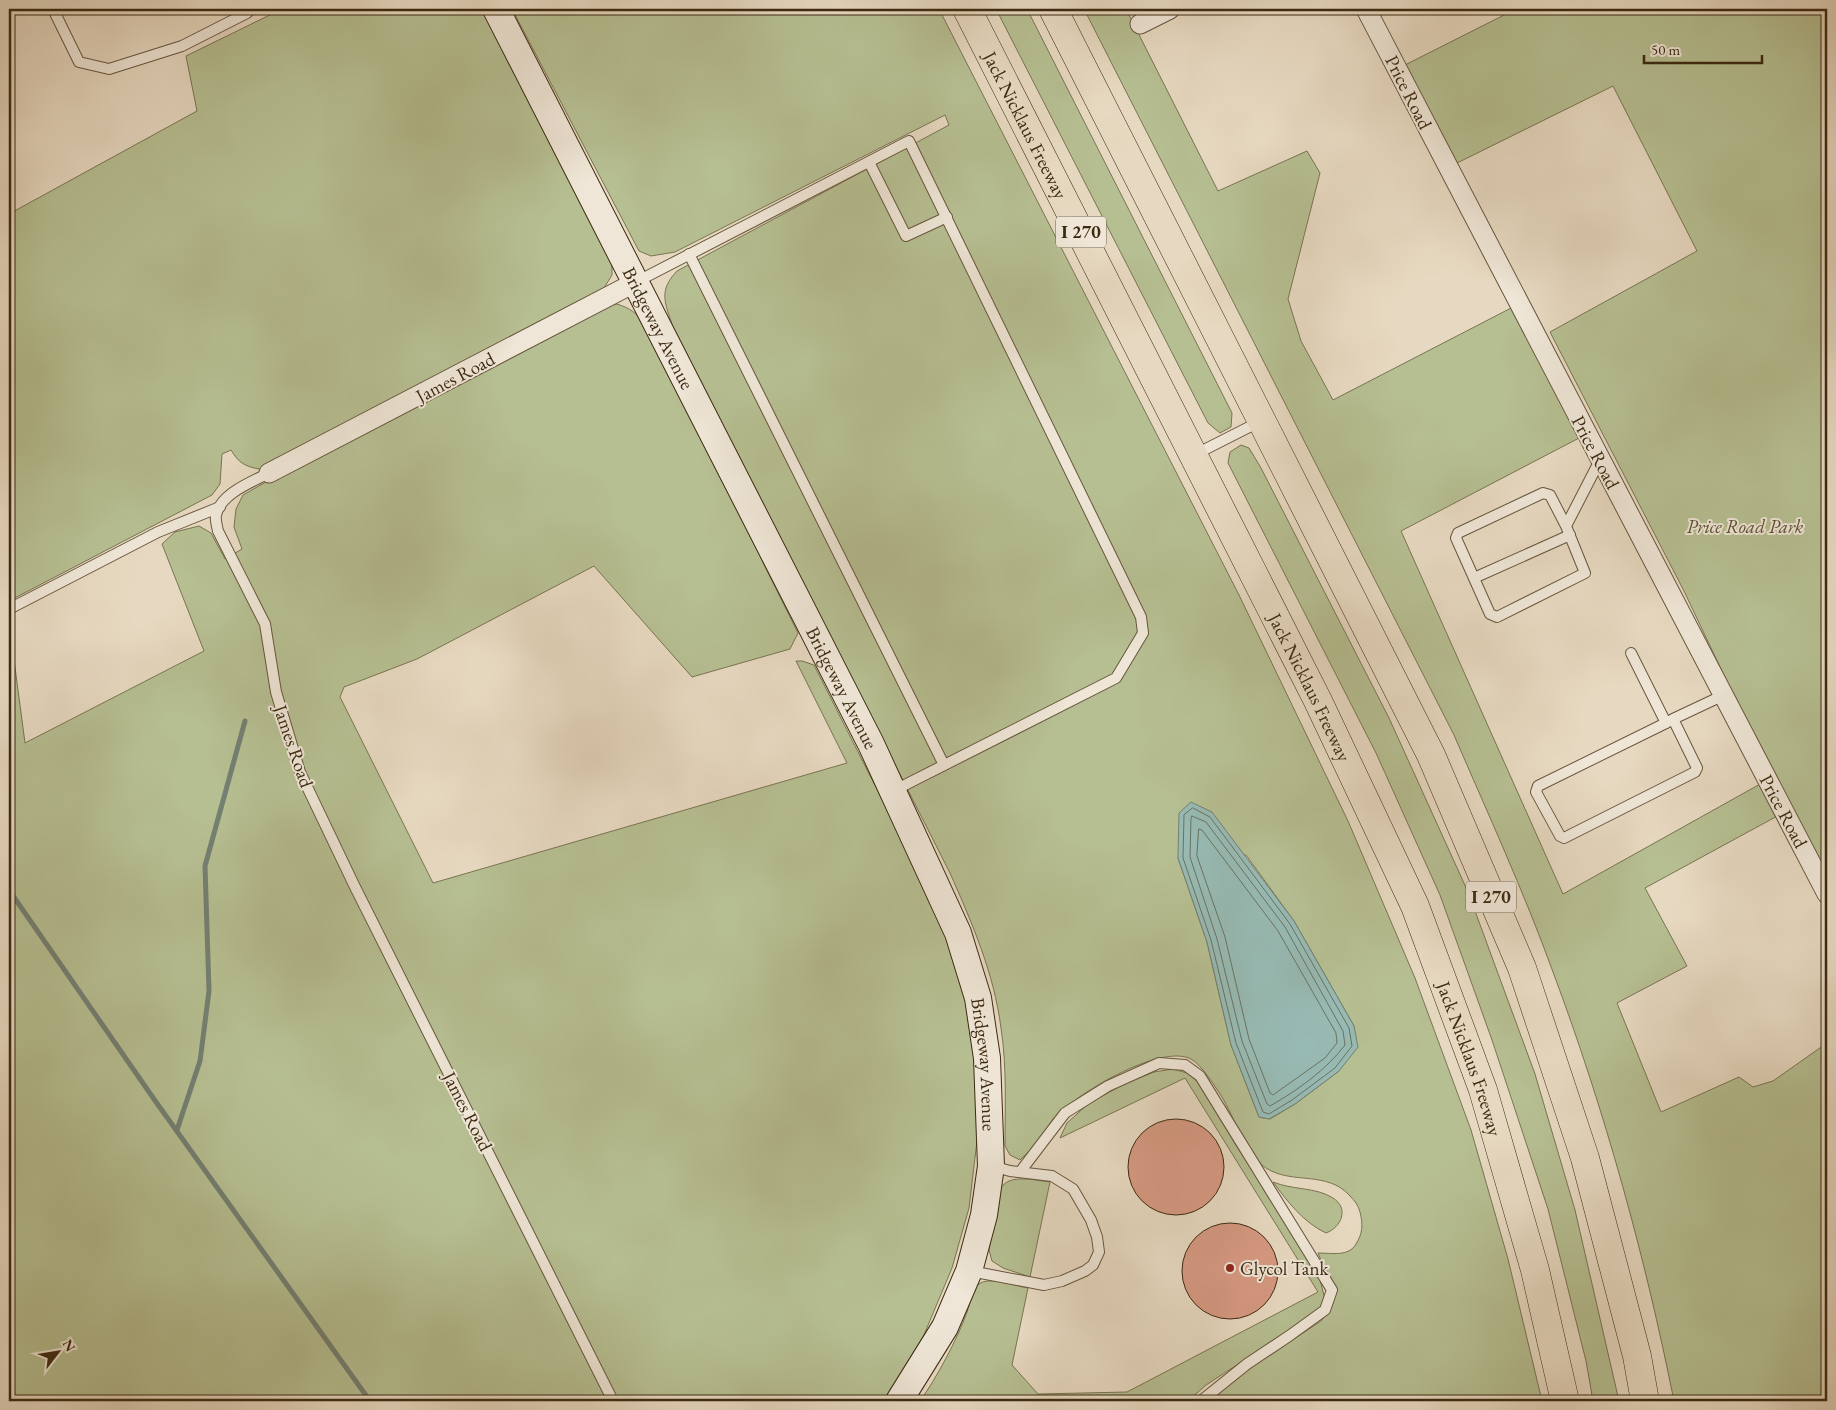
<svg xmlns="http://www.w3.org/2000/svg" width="1836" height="1410" font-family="'EB Garamond',serif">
	<rect width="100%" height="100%" fill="#e7d9c1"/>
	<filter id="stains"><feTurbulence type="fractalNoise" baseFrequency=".004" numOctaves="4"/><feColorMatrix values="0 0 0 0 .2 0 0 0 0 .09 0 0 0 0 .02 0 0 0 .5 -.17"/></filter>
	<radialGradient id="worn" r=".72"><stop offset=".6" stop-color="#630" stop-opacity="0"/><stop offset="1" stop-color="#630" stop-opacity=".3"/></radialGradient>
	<g fill="#b6bf92" stroke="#797452" fill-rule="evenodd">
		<path d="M282,9H484L612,264V275L601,293L259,469C244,466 239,463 231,450L222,454L220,484L212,495L9,601V214L197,111L186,56Z"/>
		<path d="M512,9H939L1239,595L1348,821L1415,978L1471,1130L1508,1259L1542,1401H1206L1219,1389L1321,1321L1331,1307L1333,1289L1318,1253C1331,1253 1349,1257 1356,1244C1363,1233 1363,1224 1360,1212C1358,1205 1355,1201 1350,1196C1327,1170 1292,1185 1266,1168C1249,1157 1233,1116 1222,1097C1216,1088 1201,1064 1191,1059C1160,1043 1074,1095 1053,1119C1049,1125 1046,1132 1041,1138C1035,1146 1027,1153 1020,1160L1010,1155L1005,1146C1005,1107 1007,1067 1001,1028C994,973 972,923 950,873L673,327C665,303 658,291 677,271L949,125L945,115L675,252L651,256L639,251ZM1246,855L1294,921L1354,1026L1339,1071L1295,1104L1270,1119L1259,1117L1231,1045L1207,942L1178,858Z"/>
		<polygon points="996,9 1027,9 1232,413 1231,427 1220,433 1208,423"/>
		<path d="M1084,9H1134L1129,15L1218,191L1307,151L1320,173L1288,299L1301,341L1333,400L1513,307L1581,437L1401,531L1563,894L1762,783L1781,814L1645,888L1687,966L1617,1003L1661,1112L1739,1077L1753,1087L1773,1081L1827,1043V1401H1674C1645,1256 1605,1111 1553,972C1524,892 1488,814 1454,735Z"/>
		<polygon points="1516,9 1827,9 1827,893 1684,591 1550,332 1697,251 1613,86 1455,164 1403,66"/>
		<path d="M617,304C630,308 637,313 645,325L798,633L790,649L692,677L594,566L417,659L344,687L340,697L433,883L847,763L796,661H802L814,665L932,898L952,952L965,999L975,1067L977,1141L969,1208L952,1268L921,1342L885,1401H9V622L25,743L204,651L162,544L175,532L199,526L211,533L225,559L242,549L234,527L236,509L243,495L315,454L605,307Z"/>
		<polygon points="1241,445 1249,448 1261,468 1389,718 1468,892 1535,1074 1575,1210 1619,1401 1593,1401 1586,1361 1548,1209 1492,1040 1440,895 1376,753 1228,463 1230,452"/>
		<path d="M1173,1069L1187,1073L1199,1083L1237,1147L1271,1197L1319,1276L1326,1303L1317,1313L1206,1385L1188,1401H920C936,1379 958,1338 967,1312C970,1304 971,1289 979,1284C989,1276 1016,1286 1028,1288L1012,1365L1038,1394L1127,1392L1318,1292L1185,1078L1060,1138L1067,1123L1088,1104L1124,1084L1154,1072Z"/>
		<path d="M1029,1179L1050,1182L1030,1277L1003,1268L992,1261L989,1250L1000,1189C1007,1178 1017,1179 1029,1179Z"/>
		<path d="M1273,1182C1292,1190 1316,1187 1333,1198C1349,1208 1342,1227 1326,1233C1304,1223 1287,1201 1273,1182Z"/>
	</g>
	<polygon fill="#97bab3" stroke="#738072" points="1191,802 1212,812 1294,921 1354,1026 1358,1047 1339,1071 1295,1104 1269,1119 1259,1117 1231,1045 1207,942 1178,858 1179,813"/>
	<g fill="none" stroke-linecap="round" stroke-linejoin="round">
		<g stroke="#6a7262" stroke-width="1">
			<polygon points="1193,808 1210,817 1290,924 1349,1028 1352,1046 1335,1068 1292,1100 1269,1114 1263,1112 1236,1043 1211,940 1183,858 1184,815"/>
			<path d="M1192,816L1206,822L1285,927L1343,1031L1345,1045C1326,1070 1298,1090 1270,1106L1267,1104L1242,1041L1217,939L1190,857L1191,819Z"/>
			<polygon points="1199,829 1202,830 1278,931 1336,1033 1337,1043 1325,1058 1273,1095 1270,1093 1249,1039 1225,937 1197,856"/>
		</g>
		<g stroke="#738072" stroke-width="5">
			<polyline points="9,890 156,1102 370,1401"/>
			<polyline points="177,1130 200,1061 209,991 205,866 245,721"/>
		</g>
	</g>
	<g fill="#d69982" stroke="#3c2a11">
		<circle cx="1176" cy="1167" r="48"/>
		<circle cx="1230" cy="1271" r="48"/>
	</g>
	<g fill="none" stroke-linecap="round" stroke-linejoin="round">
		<g stroke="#67563d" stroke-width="12">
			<g id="lane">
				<polyline points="53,9 79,62 109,69 182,46 247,13 251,9"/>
				<polyline points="869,162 906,236 947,217"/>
				<polyline points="689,254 944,765"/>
				<polyline points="636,282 909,141 1141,617 1143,633 1116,678 893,791"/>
				<polyline points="1194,455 1261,421"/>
				<path d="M269,473C252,482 221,493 216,515C215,519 217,526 218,531L265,624L276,692L300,772L354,885L613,1401"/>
				<polyline points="1566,526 1550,495 1543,493 1458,533 1456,538 1490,614 1497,617 1585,573 1566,526 1600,460"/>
				<polyline points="1474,578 1570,535"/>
				<polyline points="9,609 158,532 220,507"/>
				<polyline points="1631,653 1666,723"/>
				<polyline points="1673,719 1697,768 1695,772 1564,838 1560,836 1536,792 1538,786 1666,723 1673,719 1724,695"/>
				<polyline points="1020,1172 1065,1113 1108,1086 1159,1063 1185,1065 1200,1076 1332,1290 1325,1310 1289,1336 1247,1364 1201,1401"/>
				<polyline points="970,1271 1044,1285 1062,1281 1085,1271 1093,1265 1099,1252 1097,1237 1091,1220 1073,1189 1052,1176 1010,1171 992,1166"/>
			</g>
		</g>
		<g stroke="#67563d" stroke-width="21">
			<g id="street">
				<polyline points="1366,9 1827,894"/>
				<polyline points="1140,24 1170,9"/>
				<polyline points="269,473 636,282"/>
			</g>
		</g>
		<g stroke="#3c2a11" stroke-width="28">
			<g id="secondary">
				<path id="s1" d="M496,9L871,744L958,933L978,998L987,1058L991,1166L984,1215L969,1271L945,1327L899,1401"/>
			</g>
		</g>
		<g stroke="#3c2a11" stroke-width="29">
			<g id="highway">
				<path id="s2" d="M967,9L1318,701L1415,906L1483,1090L1535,1270L1565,1401"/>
				<polyline points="1053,9 1431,755 1522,968 1585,1158 1637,1356 1645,1401"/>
			</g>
		</g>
		<use href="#lane" stroke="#efe6d7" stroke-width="10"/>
		<use href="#street" stroke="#efe6d7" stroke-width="19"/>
		<use href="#secondary" stroke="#efe6d7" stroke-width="26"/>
		<use href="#highway" stroke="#e7d9c1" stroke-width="28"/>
	</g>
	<circle fill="#8f2418" stroke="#efe6d7" stroke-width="2" cx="1230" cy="1268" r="5"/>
	<g text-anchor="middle" stroke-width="4" stroke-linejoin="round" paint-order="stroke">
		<g fill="#efe6d7" stroke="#72624c" stroke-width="1">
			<rect x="1056" y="216.5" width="50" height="31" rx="4"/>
			<rect x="1466" y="881.5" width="50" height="31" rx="4"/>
		</g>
		<g font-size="18" font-weight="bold" fill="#3c2a11">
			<text x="1081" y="238">I 270</text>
			<text x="1491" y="903">I 270</text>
		</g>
		<g font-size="19" fill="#3c2a11" stroke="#efe6d7">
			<text transform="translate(1409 92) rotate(63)" y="7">Price Road</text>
			<text dy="7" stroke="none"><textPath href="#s2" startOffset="130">Jack Nicklaus Freeway</textPath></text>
			<text dy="7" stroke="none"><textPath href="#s1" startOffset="358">Bridgeway Avenue</textPath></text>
			<text transform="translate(455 377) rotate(-28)" y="7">James Road</text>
			<text transform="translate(1596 452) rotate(62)" y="7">Price Road</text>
			<text dy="7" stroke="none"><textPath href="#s1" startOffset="762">Bridgeway Avenue</textPath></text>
			<text dy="7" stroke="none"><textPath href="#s2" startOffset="760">Jack Nicklaus Freeway</textPath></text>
			<text transform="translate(294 746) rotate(71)" y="7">James Road</text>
			<text transform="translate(1784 811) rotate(62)" y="7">Price Road</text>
			<text dy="7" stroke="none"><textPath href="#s2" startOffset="1165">Jack Nicklaus Freeway</textPath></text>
			<text dy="7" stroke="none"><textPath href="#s1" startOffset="1168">Bridgeway Avenue</textPath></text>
			<text transform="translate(468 1111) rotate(63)" y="7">James Road</text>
		</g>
		<g font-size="19" font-style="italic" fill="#5a4f31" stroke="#efe6d7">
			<text x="1745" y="533">Price Road Park</text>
		</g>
		<g font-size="19" fill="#3c2a11" stroke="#efe6d7" text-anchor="start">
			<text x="1240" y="1275">Glycol Tank</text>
		</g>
	</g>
	<rect width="1836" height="1410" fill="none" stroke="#e7d9c1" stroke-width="30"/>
	<rect x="10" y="10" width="1816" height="1390" fill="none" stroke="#3c2a11" stroke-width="2.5"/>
	<rect x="15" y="15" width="1806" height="1380" fill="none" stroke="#3c2a11"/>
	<g transform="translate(58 1352) rotate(59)" stroke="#efe6d7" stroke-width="4" paint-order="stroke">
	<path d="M0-4L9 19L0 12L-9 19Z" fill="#3c2a11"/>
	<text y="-8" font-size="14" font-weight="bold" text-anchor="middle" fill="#3c2a11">N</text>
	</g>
	<path d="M1644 55v8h118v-8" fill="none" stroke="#3c2a11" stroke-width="2.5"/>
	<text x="1651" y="55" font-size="15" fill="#3c2a11" stroke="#efe6d7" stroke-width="4" paint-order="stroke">50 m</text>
	<rect width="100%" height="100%" filter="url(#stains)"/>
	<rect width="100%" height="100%" fill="url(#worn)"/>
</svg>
